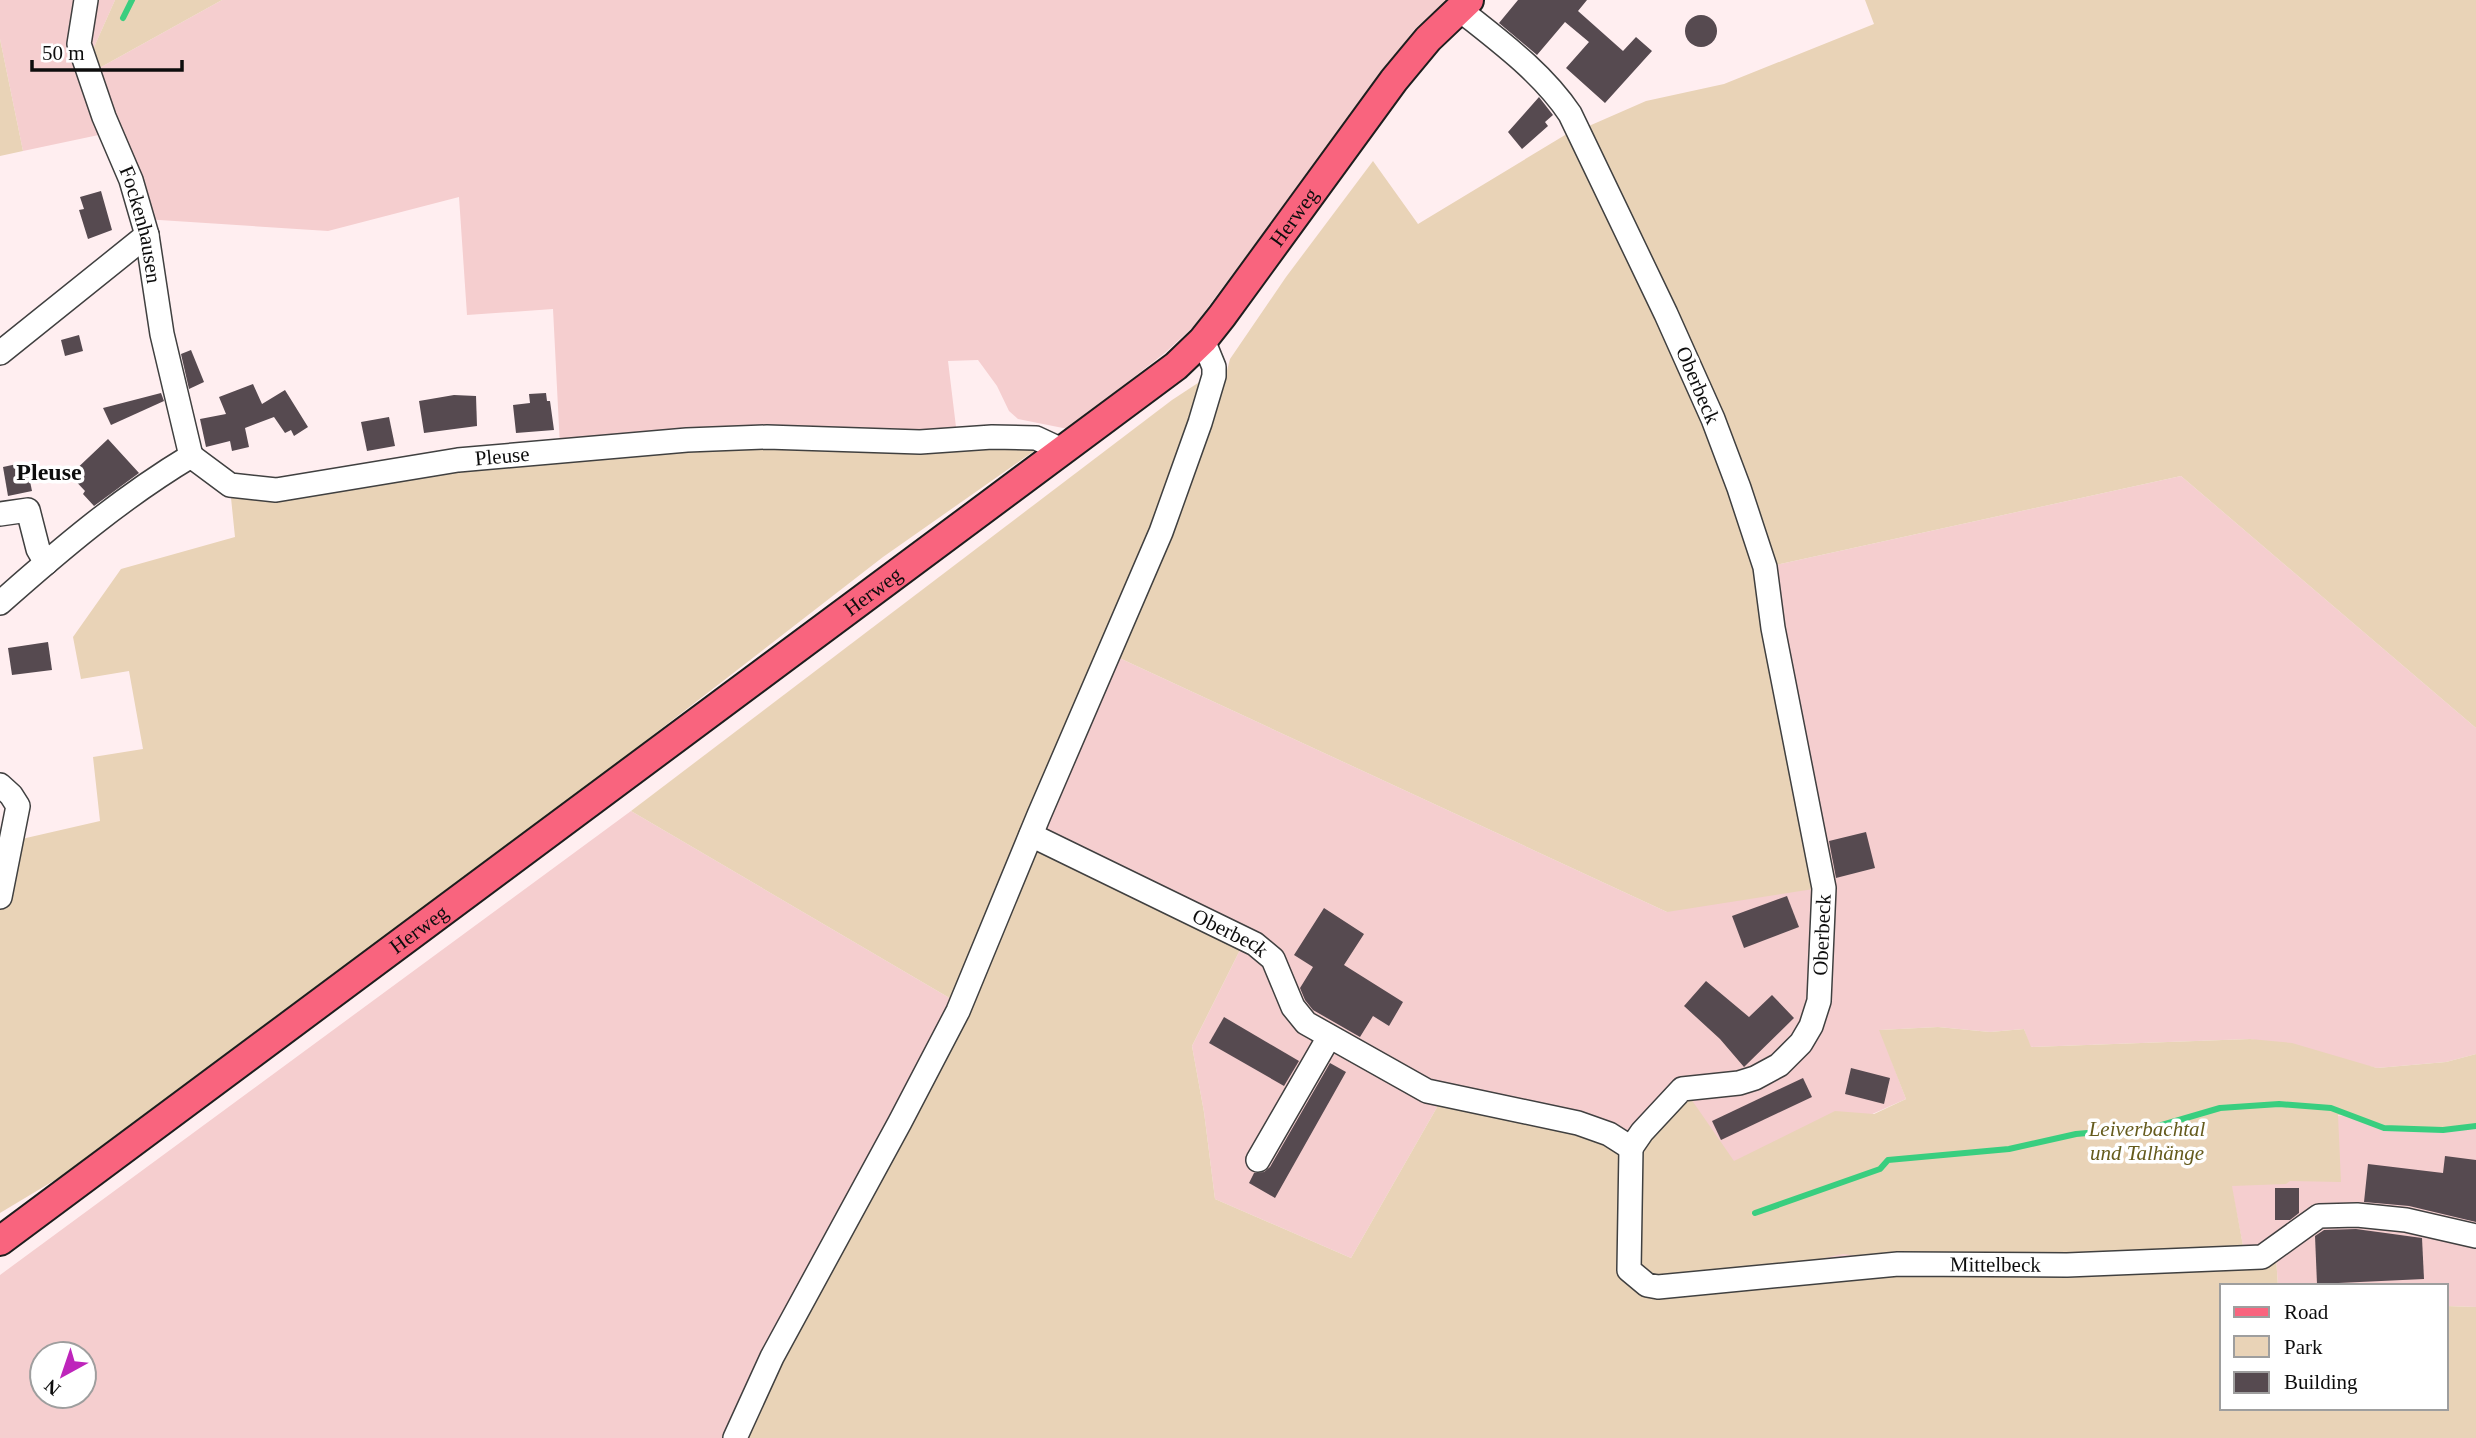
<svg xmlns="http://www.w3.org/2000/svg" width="2476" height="1438" font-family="Georgia,serif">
	<rect width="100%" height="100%" fill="#ffeef0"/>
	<g fill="#f5cecf" fill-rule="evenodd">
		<polygon points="0,0 115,0 91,54 108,133 23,151 0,39"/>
		<polygon points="222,0 1447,0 1414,30 1194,326 1166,352 1068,429 1018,419 1009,411 997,386 978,360 948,361 956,427 927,433 560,447 553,309 467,315 459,197 328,231 144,219 94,71"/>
		<polygon points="2181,476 2476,728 2476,1054 2446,1062 2377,1068 2250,1039 2030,1047 2024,1029 1990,1032 1938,1027 1880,1030 1906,1099 1850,1124 1908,1259 1619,1284 1440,1102 1351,1258 1215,1199 1204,1112 1192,1046 1244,942 1038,828 1115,656 1667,912 1767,567"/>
		<path d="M631,811L958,1003L731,1438H0V1275ZM42,1354H84V1396H42Z"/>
		<polygon points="2476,1114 2476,1307 2446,1306 2446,1286 2278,1286 2276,1257 2244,1251 2218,1117"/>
	</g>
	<g fill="#e9d3b7">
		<polygon points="115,0 222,0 94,71 91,54"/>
		<polygon points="1865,0 2476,0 2476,728 2181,476 1767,567 1582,129 1646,101 1724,84 1874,24"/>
		<polygon points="0,39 23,151 0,156"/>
		<polygon points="1575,129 1737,488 1820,888 1667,912 1115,656 1225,378 1230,359 1286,277 1373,161 1418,224"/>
		<polygon points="1204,379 1180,470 958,1003 631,811 1172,400"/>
		<polygon points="993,442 1037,449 883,557 502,852 326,979 60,1177 0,1213 0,905 13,841 100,821 93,757 143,749 129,671 81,679 73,637 121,569 235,537 230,488 585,451"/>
		<path d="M1037,843L1244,942L1192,1046L1204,1112L1215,1199L1351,1258L1440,1102L1638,1143L1689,1096L1734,1161L1835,1111L1874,1114L1906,1099L1879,1030L1938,1027L1990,1032L2024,1029L2031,1047L2250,1039L2292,1043L2377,1068L2446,1062L2476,1054V1127C2456,1128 2435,1132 2415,1131C2388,1129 2365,1116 2338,1115L2341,1182L2290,1181L2286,1184L2232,1186L2244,1251L1875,1258L1843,1254L1751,1274L1633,1276L1694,1285L2276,1257L2278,1286H2222V1408H2446V1306L2476,1307V1438H742Z"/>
	</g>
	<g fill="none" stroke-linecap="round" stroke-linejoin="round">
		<g stroke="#39ce7f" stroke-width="6">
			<polyline points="123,18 132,0"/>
			<polyline points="1755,1213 1880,1169 1888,1160 2009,1149 2076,1134 2155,1127 2220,1108 2279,1104 2331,1108 2384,1128 2443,1130 2476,1126"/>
		</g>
	</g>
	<g fill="#564a50">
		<polygon points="1518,0 1587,0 1578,11 1623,51 1636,37 1652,51 1605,103 1566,68 1589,42 1565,22 1537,55 1499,23"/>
		<circle cx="1701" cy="31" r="16"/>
		<polygon points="1539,97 1553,115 1545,122 1548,126 1522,149 1508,132"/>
		<polygon points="101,191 112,230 88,239 79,210 84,209 80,197"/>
		<polygon points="79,335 83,351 65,356 61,340"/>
		<polygon points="191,350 204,382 189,389 181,354"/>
		<polygon points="253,384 262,404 285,390 308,427 294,436 291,430 285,433 274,417 245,428 249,447 232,451 230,441 206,447 200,419 226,414 219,397"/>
		<polygon points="161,393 164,401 111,425 103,408"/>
		<polygon points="546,393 547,401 550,401 554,430 516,433 513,405 530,403 529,394"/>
		<polygon points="454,395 476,396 477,426 424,433 419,401"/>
		<polygon points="389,417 395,446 367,451 361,422"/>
		<polygon points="108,439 139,473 94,506 83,494 85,491 70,475"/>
		<polygon points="26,462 32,491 8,496 3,467"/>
		<polygon points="48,642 52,670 12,675 8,648"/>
		<polygon points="1866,832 1875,868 1836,878 1829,841"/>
		<polygon points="1787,896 1799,927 1744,948 1732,916"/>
		<polygon points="1324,908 1364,934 1344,965 1403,1002 1389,1026 1373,1016 1360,1037 1313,1010 1305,1000 1300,988 1313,967 1294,955"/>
		<polygon points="1706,981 1749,1017 1772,995 1794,1018 1744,1067 1720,1039 1684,1006"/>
		<polygon points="1224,1017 1299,1061 1284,1086 1209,1043"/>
		<polygon points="1330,1063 1346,1072 1275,1198 1249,1183 1254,1173 1264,1172 1270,1167"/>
		<polygon points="1851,1068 1890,1078 1884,1104 1845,1094"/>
		<polygon points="1803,1078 1812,1097 1721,1140 1712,1121"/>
		<polygon points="2445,1156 2476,1160 2476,1222 2409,1206 2364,1202 2368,1164 2443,1173"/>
		<polygon points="2275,1188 2299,1188 2299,1213 2290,1220 2275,1220"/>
		<polygon points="2356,1229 2422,1238 2424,1279 2317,1284 2315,1236 2324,1230"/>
	</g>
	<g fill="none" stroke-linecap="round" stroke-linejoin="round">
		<g stroke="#404040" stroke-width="26">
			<g id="minor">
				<path id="s1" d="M86,0L79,44L104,117L131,180L147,235L162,334L191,456"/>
				<polyline points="0,353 147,235"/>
				<polyline points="0,514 28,510 38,549 46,563"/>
				<path id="s2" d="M0,603C61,549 121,498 191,456L230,485L276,490L458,460L687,440L767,437L920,442L992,437L1036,438L1064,451"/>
				<polyline points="0,785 11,795 18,806 0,897"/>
				<path id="s3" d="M1031,835L1255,944L1273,959L1293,1007L1306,1023L1427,1091L1578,1123L1609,1134L1631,1148L1642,1132L1682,1089L1739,1083L1755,1078L1779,1065L1801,1043L1811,1026L1819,1001L1824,888L1773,628L1765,567L1739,488L1713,419L1666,314L1570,114C1542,72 1499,41 1459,9"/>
				<path id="s4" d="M1631,1148L1629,1270L1647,1285L1658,1287L1898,1264L2067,1265L2262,1257L2319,1216L2357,1215L2406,1220L2476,1236"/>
				<polyline points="1258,1160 1329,1037"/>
				<polyline points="735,1438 772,1357 900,1122 958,1011 1039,815 1161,532 1200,423 1214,376 1214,367 1203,340"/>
			</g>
		</g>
		<g stroke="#1e1e1e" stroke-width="32">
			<g id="major">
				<path id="s5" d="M0,1241L1176,366L1203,340L1222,316L1394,80L1428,39L1469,0"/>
			</g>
		</g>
		<use href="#minor" stroke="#fff" stroke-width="23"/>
		<use href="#major" stroke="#f9647e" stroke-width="28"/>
	</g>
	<g text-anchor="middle" stroke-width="7" stroke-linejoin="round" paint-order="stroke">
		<g font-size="21" fill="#0d0d0d" stroke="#fff">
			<text dy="7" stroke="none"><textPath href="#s5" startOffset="1656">Herweg</textPath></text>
			<text dy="7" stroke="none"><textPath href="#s1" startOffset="236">Fockenhausen</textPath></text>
			<text transform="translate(1698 385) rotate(67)" y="7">Oberbeck</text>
			<text dy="7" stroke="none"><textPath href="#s2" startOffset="565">Pleuse</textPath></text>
			<text dy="7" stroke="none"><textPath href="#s5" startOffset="1088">Herweg</textPath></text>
			<text dy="7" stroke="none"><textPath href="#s5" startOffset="522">Herweg</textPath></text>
			<text dy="7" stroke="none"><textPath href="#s3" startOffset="1020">Oberbeck</textPath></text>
			<text dy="7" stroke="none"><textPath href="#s3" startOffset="222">Oberbeck</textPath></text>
			<text dy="7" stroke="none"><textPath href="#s4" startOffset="495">Mittelbeck</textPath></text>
		</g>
		<g font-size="21" font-style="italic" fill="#655b1d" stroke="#fff">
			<text x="2147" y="1136">Leiverbachtal<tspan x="2147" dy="24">und Talhänge</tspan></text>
		</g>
		<g font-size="24" font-weight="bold" fill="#0d0d0d" stroke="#fff">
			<text x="49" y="480">Pleuse</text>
		</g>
	</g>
	<rect x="2220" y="1284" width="228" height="126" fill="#ffffff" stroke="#9e9e9e" stroke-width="2"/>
	<rect x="2234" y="1307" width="35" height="10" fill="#f9647e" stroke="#9e9e9e" stroke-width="2"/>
	<text x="2284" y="1319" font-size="21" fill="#0d0d0d">Road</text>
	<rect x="2234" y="1336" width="35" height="21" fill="#e9d3b7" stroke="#9e9e9e" stroke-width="2"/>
	<text x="2284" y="1354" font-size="21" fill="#0d0d0d">Park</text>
	<rect x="2234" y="1372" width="35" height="21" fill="#564a50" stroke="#9e9e9e" stroke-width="2"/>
	<text x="2284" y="1389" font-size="21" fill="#0d0d0d">Building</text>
	<g transform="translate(63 1375) rotate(220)"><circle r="33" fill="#ffffff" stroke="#9e9e9e" stroke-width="2"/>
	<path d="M0-5L12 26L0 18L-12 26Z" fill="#be25bb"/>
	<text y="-10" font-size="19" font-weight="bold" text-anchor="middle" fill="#0d0d0d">N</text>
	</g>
	<path d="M32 60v10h150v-10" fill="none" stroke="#0d0d0d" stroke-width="3.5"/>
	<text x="42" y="60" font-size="21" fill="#0d0d0d" stroke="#ffffff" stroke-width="5" paint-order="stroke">50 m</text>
</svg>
